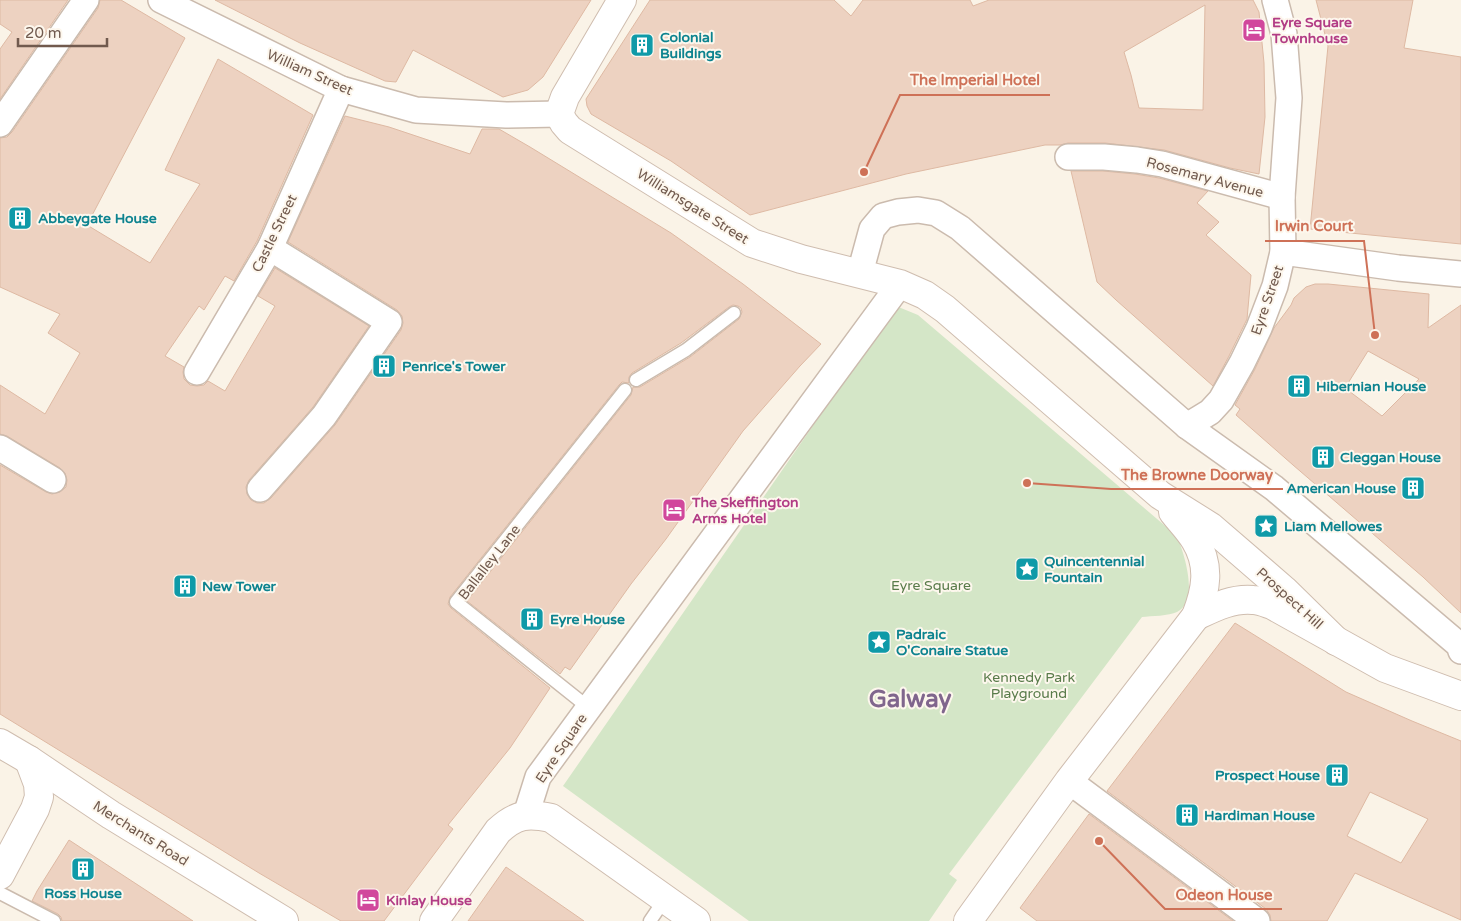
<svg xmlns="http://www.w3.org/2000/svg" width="1461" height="921" font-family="'Varela Round',sans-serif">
	<rect width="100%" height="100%" fill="#faf3e7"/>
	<path fill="#d4e6c7" d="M896,306L918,315L1177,536C1184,553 1200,601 1177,612C1169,616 1151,616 1142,617L949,874L957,880L929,921H749L563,786Z"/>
	<g fill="#edd2c1" stroke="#deb9a3" fill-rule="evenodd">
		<polygon points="0,0 68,0 0,99 0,49 12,32 0,24"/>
		<polygon points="100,0 121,0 185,38 87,225 150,263 200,184 165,170 218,59 313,115 257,241 234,281 225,276 204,310 199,306 165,356 184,367 183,372 184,379 190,385 197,386 204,385 208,381 225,391 275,306 258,296 275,268 369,326 313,407 249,480 246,487 247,494 251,500 257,503 264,503 271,498 335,425 401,330 403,323 402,316 397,310 288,242 345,116 389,127 470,154 482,129 499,129 530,147 671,233 743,284 821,344 800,366 743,431 666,539 631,584 570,670 565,667 560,674 467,601 631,395 633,387 640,387 690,357 739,319 742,312 741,308 738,306 733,305 729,307 681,343 632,373 629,377 629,383 622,382 619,385 450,597 448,604 451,608 550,688 510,748 448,825 453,829 384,921 341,921 259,873 0,714 0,465 46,492 52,494 60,492 66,487 67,480 65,473 60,468 7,436 0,434 0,385 45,414 80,353 48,333 60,314 0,287 0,138 7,137 12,132 98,8"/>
		<polygon points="215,0 591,0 543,77 528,90 503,97 413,50 396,82 385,81 300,43"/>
		<path d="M650,0H834L851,16L863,0H970L973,6L989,0H1253L1259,12L1264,63L1265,117L1259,174L1230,168L1164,150L1105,143H1068L1060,145H1045L906,174L750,215L671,161L591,114L587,106L586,99ZM1205,5L1203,110L1139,108L1131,75L1124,52Z"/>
		<polygon points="1316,0 1413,0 1404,48 1461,57 1461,244 1310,229 1328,46"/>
		<polygon points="1071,171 1103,171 1135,174 1159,178 1208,191 1197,203 1219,222 1206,235 1251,275 1247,319 1229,356 1213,386 1116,300 1097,282"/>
		<path d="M1315,284H1328L1429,294L1428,328L1461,305V613L1423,577L1293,465L1236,415L1240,409L1235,405L1255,369L1274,328L1291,305L1294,298L1306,287ZM1368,351L1419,379L1382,416L1345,388Z"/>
		<path d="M1235,623L1346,692L1412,721L1461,741V920L1355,873L1327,921H1271L1270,915L1266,909L1107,791ZM1370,792L1428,819L1401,863L1347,836Z"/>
		<polygon points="1089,814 1233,921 1037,921 1020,908"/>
		<polygon points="69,840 193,921 62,921 61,917 58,914 32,901 37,891"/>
		<polygon points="506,867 584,921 468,921"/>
	</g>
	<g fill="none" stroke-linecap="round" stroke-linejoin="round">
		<g stroke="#cbbbae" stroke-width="15">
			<g id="lane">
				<polyline points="636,380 686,350 734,313"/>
				<polyline points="589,708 456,602 625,390"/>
				<polyline points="0,893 54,921"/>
				<polyline points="650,921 665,899"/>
			</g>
		</g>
		<g stroke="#cbbbae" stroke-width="28">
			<g id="street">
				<polyline points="161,0 341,89 416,110 506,115 559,114"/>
				<polyline points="0,124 86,0"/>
				<polyline points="1068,157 1104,157 1137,160 1162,164 1282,197"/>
				<polyline points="1283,252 1398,268 1461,274"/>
				<polyline points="860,273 872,229 883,216 898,212 918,210 936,213 960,228 1187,426 1274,488 1459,645 1461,651"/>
				<polyline points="197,372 270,248 341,89"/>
				<polyline points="1187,426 1210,412 1221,400 1242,363 1259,328 1275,286 1283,252 1282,197 1289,98 1284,34 1275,0"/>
				<polyline points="0,448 53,480"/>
				<polyline points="260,489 324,416 389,322 270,248"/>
				<polyline points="1069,781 1257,921"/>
				<polyline points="526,815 538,777 900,284"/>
			</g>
		</g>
		<g stroke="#cfbdaf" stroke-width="30">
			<g id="secondary">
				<polyline points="622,0 565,97 559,114 564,123 570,130 752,243 801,259 900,284 925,295 945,309 1160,495 1211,527 1284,590 1336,641"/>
				<path d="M1196,616C1213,608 1232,598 1253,600C1259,600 1266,603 1272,605L1385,668L1461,696"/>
				<polyline points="0,743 29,760 111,815 284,921"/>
				<polyline points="0,875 35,809 39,797 38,784 29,760"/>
				<path d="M434,921L498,831C516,814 528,813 551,818L696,921"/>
				<path d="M968,921L1069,781L1196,616C1206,590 1211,566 1195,540C1189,530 1180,521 1173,512"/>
			</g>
		</g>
		<use href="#lane" stroke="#fff" stroke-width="12"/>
		<use href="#street" stroke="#fff" stroke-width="25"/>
		<use href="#secondary" stroke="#fff" stroke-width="28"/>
	</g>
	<defs>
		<g id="hotel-square" transform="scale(1.25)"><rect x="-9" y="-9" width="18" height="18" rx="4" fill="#d1479c" stroke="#fdf7ed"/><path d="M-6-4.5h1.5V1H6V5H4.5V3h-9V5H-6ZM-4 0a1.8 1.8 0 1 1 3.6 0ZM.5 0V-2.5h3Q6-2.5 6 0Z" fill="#fff"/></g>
		<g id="building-square" transform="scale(1.25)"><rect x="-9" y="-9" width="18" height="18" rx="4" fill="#0f9aa8" stroke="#fdf7ed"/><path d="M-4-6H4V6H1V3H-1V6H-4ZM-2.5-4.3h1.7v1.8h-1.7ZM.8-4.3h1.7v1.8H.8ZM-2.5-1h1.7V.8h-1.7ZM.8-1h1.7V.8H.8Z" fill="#fff"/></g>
		<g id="sight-square" transform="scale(1.25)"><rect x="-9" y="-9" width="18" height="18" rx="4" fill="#0f9aa8" stroke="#fdf7ed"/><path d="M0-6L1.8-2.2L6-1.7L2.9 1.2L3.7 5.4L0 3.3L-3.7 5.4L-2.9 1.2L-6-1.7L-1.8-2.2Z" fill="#fff"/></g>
	</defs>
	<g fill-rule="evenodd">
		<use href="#hotel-square" x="1254" y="30"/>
		<use href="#building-square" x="642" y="45"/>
		<use href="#building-square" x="20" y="218"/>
		<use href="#building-square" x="384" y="366"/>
		<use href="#building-square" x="1299" y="386"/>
		<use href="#building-square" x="1323" y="457"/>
		<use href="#building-square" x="1413" y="488"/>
		<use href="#hotel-square" x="674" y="510"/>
		<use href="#sight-square" x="1266" y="526"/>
		<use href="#sight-square" x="1027" y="569"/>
		<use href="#building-square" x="185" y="586"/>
		<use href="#building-square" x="532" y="619"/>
		<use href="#sight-square" x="879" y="642"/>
		<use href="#building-square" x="1337" y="775"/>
		<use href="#building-square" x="1187" y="815"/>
		<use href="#building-square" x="83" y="869"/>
		<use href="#hotel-square" x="368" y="900"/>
	</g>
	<g text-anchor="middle" stroke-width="4" stroke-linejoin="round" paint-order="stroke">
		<g font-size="14" font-weight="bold" fill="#b23c85" stroke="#fdf7ed" text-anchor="start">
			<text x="1272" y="27">Eyre Square<tspan x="1272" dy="16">Townhouse</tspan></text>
			<text x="692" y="507">The Skeffington<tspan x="692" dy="16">Arms Hotel</tspan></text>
			<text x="386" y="905">Kinlay House</text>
		</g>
		<g font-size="14" font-weight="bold" fill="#0d838f" stroke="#fdf7ed" text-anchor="start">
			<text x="660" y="42">Colonial<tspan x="660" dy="16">Buildings</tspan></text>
			<text x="38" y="223">Abbeygate House</text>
			<text x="402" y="371">Penrice's Tower</text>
			<text x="1316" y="391">Hibernian House</text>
			<text x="1340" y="462">Cleggan House</text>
			<text x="1396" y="493" text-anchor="end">American House</text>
			<text x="1284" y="531">Liam Mellowes</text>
			<text x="1044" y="566">Quincentennial<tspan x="1044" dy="16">Fountain</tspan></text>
			<text x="202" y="591">New Tower</text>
			<text x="550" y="624">Eyre House</text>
			<text x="896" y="639">Padraic<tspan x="896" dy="16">O'Conaire Statue</tspan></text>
			<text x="1320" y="780" text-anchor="end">Prospect House</text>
			<text x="1204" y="820">Hardiman House</text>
			<text x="83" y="898" text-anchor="middle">Ross House</text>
		</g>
		<g font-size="14" fill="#715a4e" stroke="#fdf7ed">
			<text transform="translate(310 72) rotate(24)" y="5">William Street</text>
			<text transform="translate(1205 177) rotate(15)" y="5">Rosemary Avenue</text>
			<text transform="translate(693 206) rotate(32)" y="5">Williamsgate Street</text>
			<text transform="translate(274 233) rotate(-64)" y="5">Castle Street</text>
			<text transform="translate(1267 300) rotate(-71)" y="5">Eyre Street</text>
			<text transform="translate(489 562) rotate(-52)" y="5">Ballalley Lane</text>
			<text transform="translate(1290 598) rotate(42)" y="5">Prospect Hill</text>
			<text transform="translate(561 748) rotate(-56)" y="5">Eyre Square</text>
			<text transform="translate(141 833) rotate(32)" y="5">Merchants Road</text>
		</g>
		<g font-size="14" fill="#597b4a" stroke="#fdf7ed">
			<text x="931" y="590">Eyre Square</text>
			<text x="1029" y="682">Kennedy Park<tspan x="1029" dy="16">Playground</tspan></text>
		</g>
		<g font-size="24" font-weight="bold" fill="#80668d" stroke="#fdf7ed">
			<text x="910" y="707">Galway</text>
		</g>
	</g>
	<path fill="none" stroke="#ce7157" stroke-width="2" d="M864 172L900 95H1050M1375 335L1364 241H1265M1027 483L1111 489H1283M1099 841L1165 909H1282"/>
	<g fill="#ce7157" stroke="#fdf7ed" stroke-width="2">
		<circle cx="864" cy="172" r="5"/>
		<circle cx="1375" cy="335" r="5"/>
		<circle cx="1027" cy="483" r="5"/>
		<circle cx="1099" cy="841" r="5"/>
	</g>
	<g font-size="15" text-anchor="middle" font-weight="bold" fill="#ce7157" stroke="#fdf7ed" stroke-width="4" stroke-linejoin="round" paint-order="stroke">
		<text x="975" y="85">The Imperial Hotel</text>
		<text x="1314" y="231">Irwin Court</text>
		<text x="1197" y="480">The Browne Doorway</text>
		<text x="1224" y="900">Odeon House</text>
	</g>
	<path d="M18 38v8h89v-8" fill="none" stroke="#715a4e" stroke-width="2.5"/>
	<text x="25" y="38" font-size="15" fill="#715a4e" stroke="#fdf7ed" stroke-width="4" paint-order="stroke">20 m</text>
</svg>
